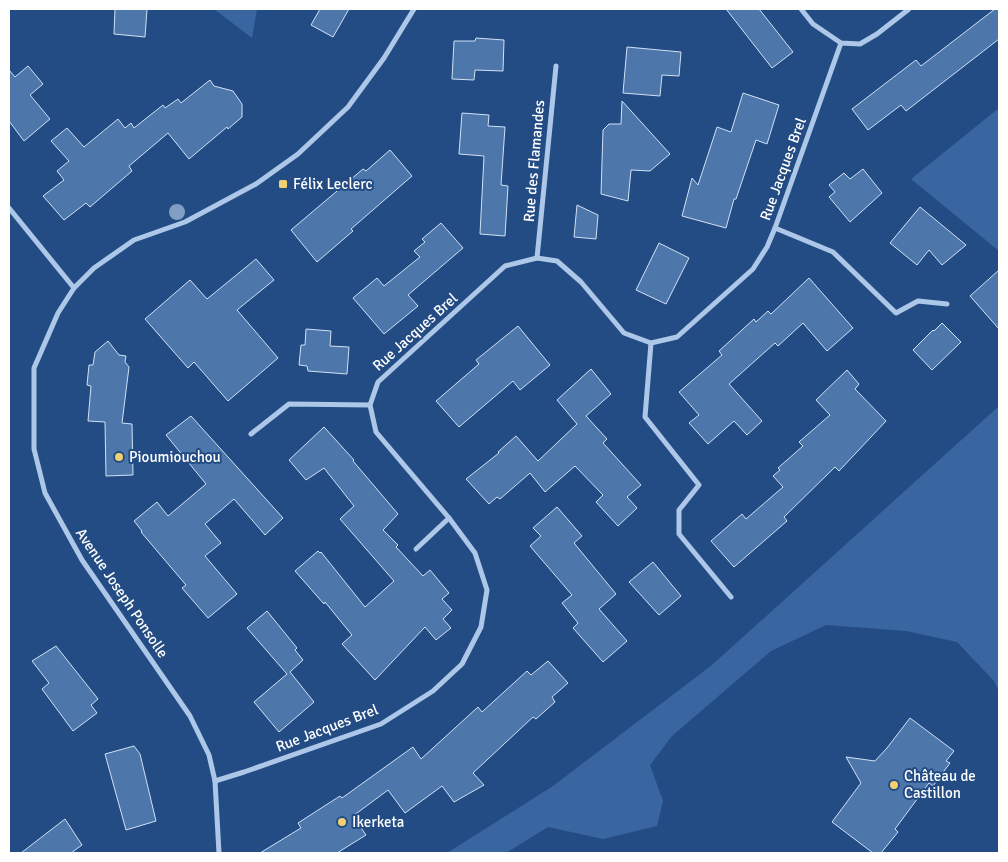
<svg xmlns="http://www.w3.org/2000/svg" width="1008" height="862" font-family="Signika,sans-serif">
	<rect width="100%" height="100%" fill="#244c84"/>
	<g fill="#3966a0">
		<polygon points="214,9 257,9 252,38"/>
		<polygon points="999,108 999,251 911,179"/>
		<polygon points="999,406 999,692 994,681 957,642 906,631 826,625 771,651 672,736 650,765 663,801 657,826 603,839 548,827 506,853 447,853 553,786 712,665"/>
	</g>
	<g fill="#4d76ab" stroke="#d1e1f6">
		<polygon points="115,9 147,9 145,37 114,34"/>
		<polygon points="320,9 349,9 333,37 311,25"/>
		<polygon points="726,9 759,9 793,52 772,68"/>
		<polygon points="995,9 999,9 999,39 906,111 901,105 868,130 852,109 916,60 921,66"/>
		<polygon points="476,38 504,40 503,71 475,70 474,80 452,79 454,41 475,41"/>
		<polygon points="627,47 681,52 679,76 662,75 660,96 623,93"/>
		<polygon points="28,66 43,84 30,95 50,119 24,141 9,121 9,70 15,77"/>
		<polygon points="210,80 214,86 233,91 242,104 242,117 228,129 227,127 189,159 168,133 129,166 132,171 90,207 86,203 64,220 43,196 64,180 57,171 69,161 51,141 67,128 84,147 118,119 125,128 131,123 134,128 163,105 165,108 178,99 181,103"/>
		<polygon points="743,93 779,105 767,144 756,140 736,199 734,199 726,228 682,216 692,178 698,185 717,127 731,132"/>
		<polygon points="622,101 670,154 650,171 631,170 628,201 601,194 603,130 609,124 621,124"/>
		<polygon points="462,113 489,115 488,126 505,127 501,185 508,186 505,236 480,234 484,156 459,154"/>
		<polygon points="390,150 412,176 351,229 353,231 317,262 291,230 363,169 366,171"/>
		<polygon points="863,169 882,193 850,222 829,197 835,192 829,185 844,173 850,179"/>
		<polygon points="577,205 598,215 596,239 574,237"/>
		<polygon points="920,207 966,245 942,265 929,250 917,265 890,243"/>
		<polygon points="441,223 463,248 408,295 418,306 384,334 353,298 377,278 384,286 420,257 414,251 425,242 422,239"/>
		<polygon points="659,243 689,258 666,304 636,290"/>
		<polygon points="256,259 274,280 237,310 278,358 228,401 194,362 188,368 145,319 190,280 207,299"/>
		<polygon points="999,270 999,329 970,296"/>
		<polygon points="809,278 853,328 827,351 803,323 778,346 775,343 729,384 762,421 747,435 734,421 708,444 689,423 699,415 679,392 722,355 719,351 754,319 756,322 768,311 771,314"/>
		<polygon points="942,323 961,342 932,370 913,350 933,330 934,331"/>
		<polygon points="518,326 550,365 520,390 513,381 459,427 436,401 479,364 476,360"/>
		<polygon points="306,329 331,331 330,346 349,347 347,374 308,371 307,366 299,365 301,345 305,345"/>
		<polygon points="108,341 119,355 126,356 125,362 129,367 122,423 132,424 133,475 106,476 105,422 88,421 91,386 87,385 89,365 93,365 95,352"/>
		<polygon points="591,369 611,394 586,416 607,439 603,443 641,485 627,497 637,508 618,526 596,502 603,495 575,466 545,492 530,473 500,499 497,497 489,504 466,479 499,453 498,452 516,436 538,461 577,424 557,400"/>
		<polygon points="847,370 859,384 855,389 886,421 839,471 835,467 784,517 787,521 734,567 711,541 742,514 746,519 783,487 773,476 780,470 778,468 803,446 799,442 830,415 816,400"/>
		<polygon points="191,416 283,518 265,535 234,499 205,524 221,543 205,556 237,594 208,618 182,588 186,585 141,532 142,531 134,521 157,502 168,516 206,484 166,435"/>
		<polygon points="324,427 354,460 353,461 398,514 383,530 398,545 396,547 423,576 430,570 449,593 442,599 452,610 443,619 451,628 436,640 425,627 375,680 342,644 352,635 325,602 324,604 295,571 318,551 320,553 321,552 365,607 394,581 340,519 354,506 324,468 306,480 289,460"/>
		<polygon points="557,507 582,536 574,543 616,594 599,609 627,641 603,662 573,628 578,623 562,603 572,595 530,546 541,536 533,528"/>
		<polygon points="653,562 681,596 659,615 629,582"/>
		<polygon points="267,611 297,648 295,650 303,660 290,672 314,702 279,732 254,702 287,674 247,628"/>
		<polygon points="56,646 98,699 91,705 97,713 73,731 42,689 49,683 32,661"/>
		<polygon points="548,661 568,683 552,697 555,702 536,719 533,717 473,773 484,785 454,802 442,786 405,813 388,790 353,816 366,835 337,853 260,853 301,828 298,823 340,796 342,798 413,747 421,759 478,707 482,712 527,671 531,675"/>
		<polygon points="910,718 954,751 946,761 950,763 933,786 929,783 895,829 898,832 881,853 873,853 832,822 861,783 846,757 875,761 887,748"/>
		<polygon points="134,746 140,754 156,821 126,830 105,754"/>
		<polygon points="65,819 82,845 71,853 21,853"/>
	</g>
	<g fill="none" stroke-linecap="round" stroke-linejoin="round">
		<g stroke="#adc7e8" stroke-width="5">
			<polyline points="801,9 813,24 841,43 860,44 877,34 909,9"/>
			<polyline points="9,208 74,288"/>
			<polyline points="775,228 833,252 896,313 918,301 947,304"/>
			<polyline points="537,258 556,66"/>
			<polyline points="651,343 645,417 699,485 679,510 679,534 731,597"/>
			<polyline points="251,434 289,404 370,405"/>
			<polyline points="416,549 449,518"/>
			<polyline points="215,781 244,772 381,724 433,691 462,664 481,627 487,590 475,553 449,518 376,432 370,405 378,382 505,266 537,258 557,261 581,282 624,333 651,343 677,337 753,269 767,247 775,228 841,43"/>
			<polyline points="219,853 215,781 209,755 190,716 82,560 45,493 34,449 34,368 58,313 74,288 94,268 134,240 185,222 256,184 298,154 348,107 384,58 414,9"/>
		</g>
	</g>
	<circle fill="#839ec3" cx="177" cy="212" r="8"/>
	<g fill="#f2cf71" stroke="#244c84" stroke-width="2">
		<rect x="278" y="179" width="10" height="10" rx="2.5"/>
		<circle cx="119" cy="457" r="5"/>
		<circle cx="894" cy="785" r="5"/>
		<circle cx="342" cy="822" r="5"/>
	</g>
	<g text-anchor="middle" stroke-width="4" stroke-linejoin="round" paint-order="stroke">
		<g font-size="15" fill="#fff" stroke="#244c84">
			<text transform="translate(534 161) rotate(-85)" y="5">Rue des Flamandes</text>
			<text transform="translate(783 169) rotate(-70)" y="5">Rue Jacques Brel</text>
			<text transform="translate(415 332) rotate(-42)" y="5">Rue Jacques Brel</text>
			<text transform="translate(122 593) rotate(56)" y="5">Avenue Joseph Ponsolle</text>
			<text transform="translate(327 728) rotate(-21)" y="5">Rue Jacques Brel</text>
		</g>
		<g font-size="15" fill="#fff" stroke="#244c84" text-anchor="start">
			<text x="293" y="189">Félix Leclerc</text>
			<text x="129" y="462">Pioumiouchou</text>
			<text x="904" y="781">Château de<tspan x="904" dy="17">Castillon</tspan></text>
			<text x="352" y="827">Ikerketa</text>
		</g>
	</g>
	<rect width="1008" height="862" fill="none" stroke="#ffffff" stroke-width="20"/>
</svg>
